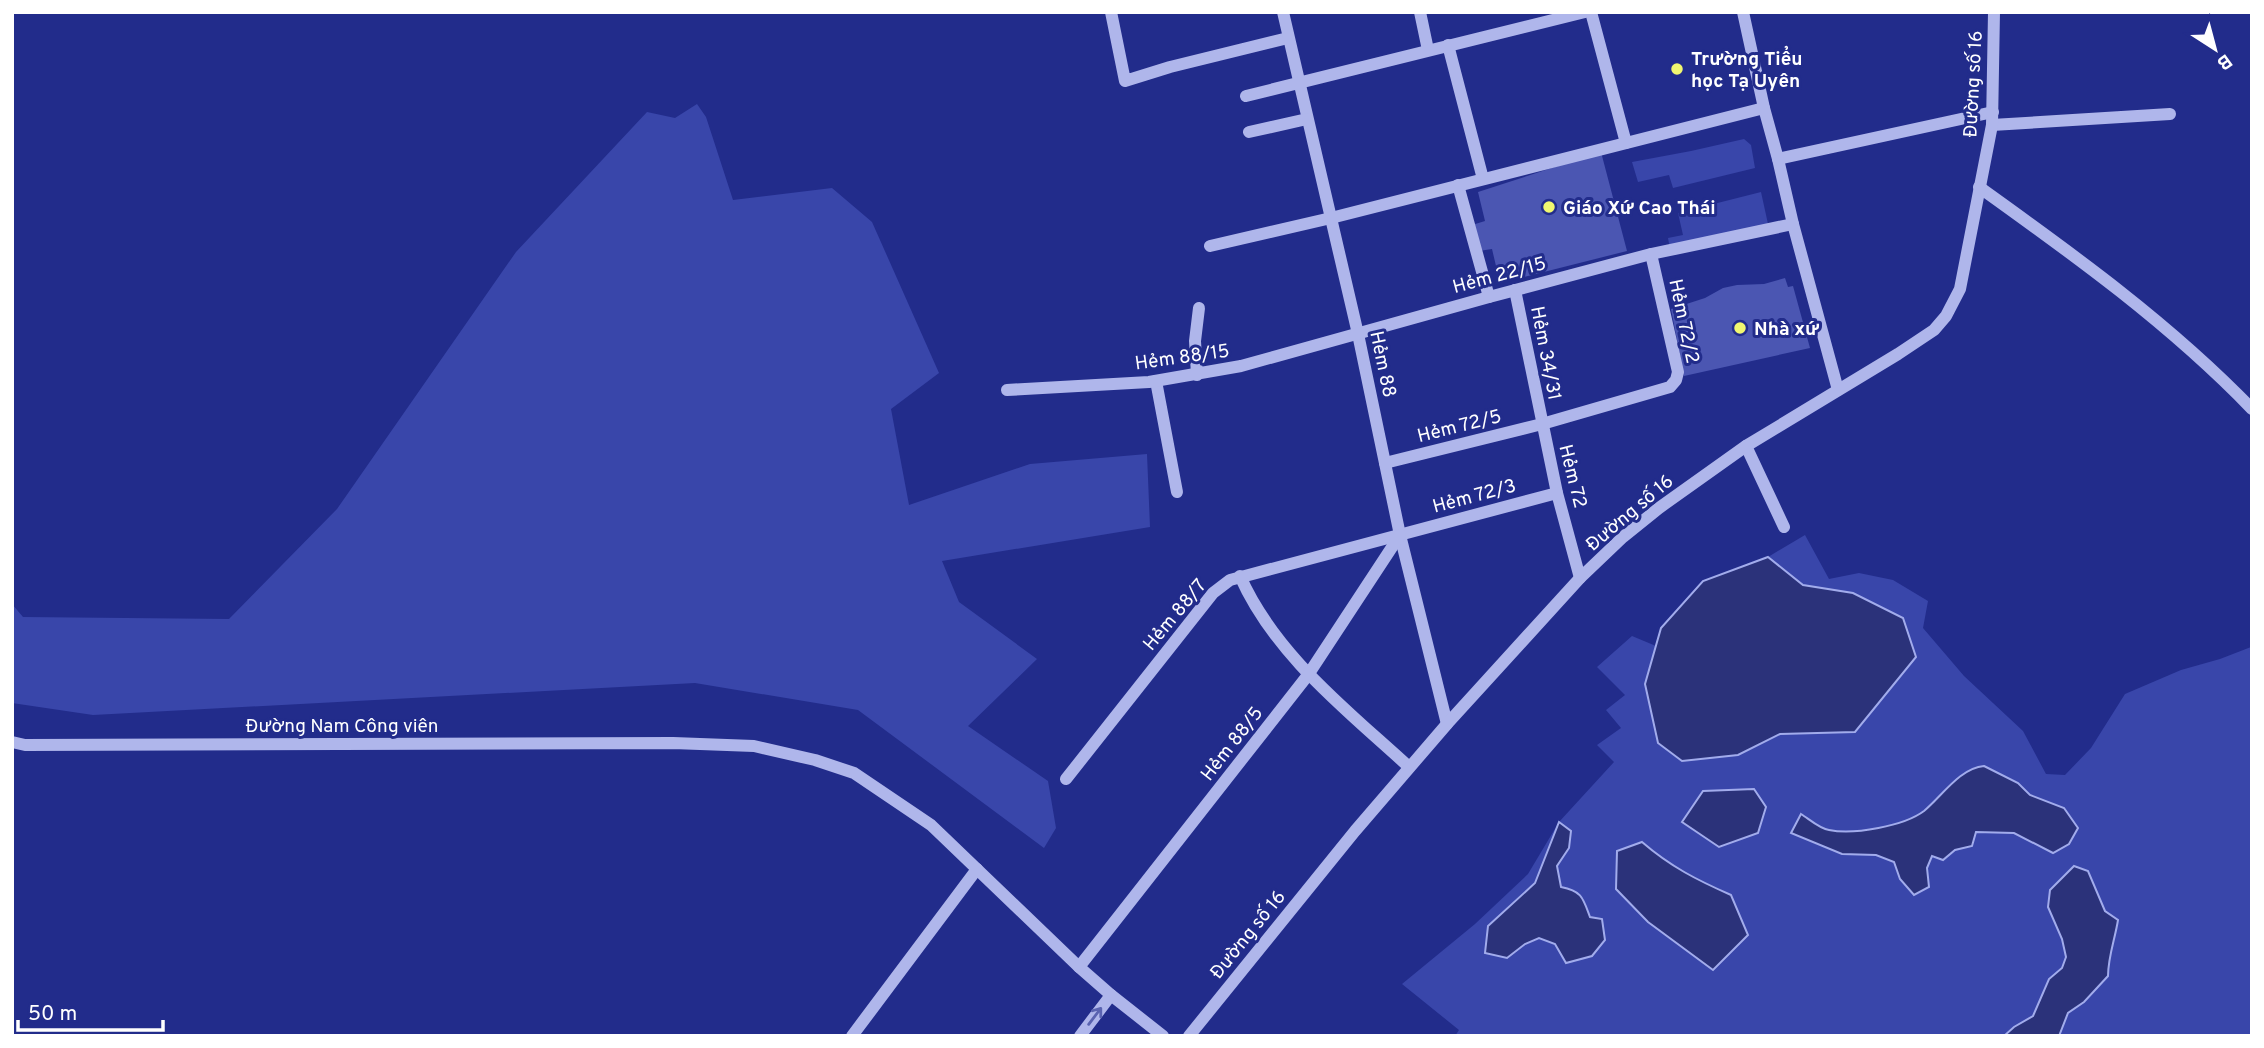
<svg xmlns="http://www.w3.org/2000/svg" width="2264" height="1048" font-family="Overpass,sans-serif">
	<rect width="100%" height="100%" fill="#222c8b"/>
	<g fill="#3946aa">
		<polygon points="697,104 706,117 733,200 832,188 872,222 939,373 891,409 909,505 1030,464 1147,454 1150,527 942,561 959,602 1037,659 968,726 1048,781 1056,828 1044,848 858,710 695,683 93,715 12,703 12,604 23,617 229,619 337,509 516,252 647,112 675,118"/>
		<polygon points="1744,139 1751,145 1755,168 1673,188 1669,175 1638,182 1632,162 1691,151"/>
		<polygon points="1761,192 1768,224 1670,249 1668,238 1683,235 1678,213"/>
		<polygon points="1805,535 1829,579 1859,573 1893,580 1928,601 1923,628 1964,676 2023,731 2046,774 2065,775 2091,748 2125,694 2181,670 2220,659 2251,647 2252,1036 1455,1036 1459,1030 1402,984 1475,924 1528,874 1559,822 1614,762 1597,745 1621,728 1606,710 1625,695 1597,667 1632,636 1656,646 1661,628 1703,581 1768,557"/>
	</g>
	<g fill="#2b327a" stroke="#a2acec" stroke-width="2">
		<polygon points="1768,557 1803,585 1853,593 1903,618 1916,657 1855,732 1780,734 1738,755 1682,761 1658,743 1645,684 1661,628 1703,581"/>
		<path d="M1984,766L2018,783L2030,795L2064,808L2078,828L2069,844L2053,853L2014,833L1976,832L1972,846L1955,850L1943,860L1932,856L1927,868L1929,887L1914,895L1900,879L1894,862L1876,855L1842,854L1791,833L1801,814C1809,819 1820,829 1829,830C1854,835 1904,826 1924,811C1942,796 1960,768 1984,766Z"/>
		<polygon points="1754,789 1766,807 1758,833 1719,847 1682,822 1703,791"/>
		<path d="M1559,822L1571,831L1569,848L1557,866L1561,887C1582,891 1583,898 1590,917L1602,919L1605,940L1592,956L1566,963L1555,944L1539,938L1525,944L1507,958L1485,953L1488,926L1535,883Z"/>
		<path d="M1642,842C1671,867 1697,880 1731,895L1748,935L1713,970L1648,922L1616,889L1617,851Z"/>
		<path d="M2074,866L2088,871L2105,911L2118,920C2115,939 2108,957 2108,976L2084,1002L2068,1013L2059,1036H2004L2014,1027L2033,1016L2049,979L2062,968L2066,957L2062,939L2048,907L2050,890Z"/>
	</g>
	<g fill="#4b56b2">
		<polygon points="1601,152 1627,251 1500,283 1492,249 1479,251 1472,225 1485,221 1478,192"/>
		<polygon points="1785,278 1788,287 1793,286 1810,348 1684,376 1671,309 1705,298 1723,288 1737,285 1764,284"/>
	</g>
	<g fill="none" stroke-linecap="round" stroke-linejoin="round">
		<g stroke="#afb6eb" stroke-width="12">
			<polyline points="1111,12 1125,81 1170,67 1288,38"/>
			<polyline points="1283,12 1358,334 1400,535 1447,724"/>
			<polyline points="1420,12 1428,50"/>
			<polyline points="1591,12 1626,143"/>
			<polyline points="1743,12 1764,108"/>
			<polyline points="1448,45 1483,179"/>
			<polyline points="1246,96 1585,12"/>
			<polyline points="1992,125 2170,114"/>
			<polyline points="1249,132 1307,119"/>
			<polyline points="1778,159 1993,112"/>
			<polyline points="1458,185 1489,297"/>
			<path d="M1979,187C2074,255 2170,324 2252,409"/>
			<polyline points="1793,224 1838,390"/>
			<polyline points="1515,290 1557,493 1580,578"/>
			<polyline points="1197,375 1195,341 1199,308"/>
			<polyline points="1156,381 1177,492"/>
			<polyline points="1007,390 1149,382 1241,366 1489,297 1651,254 1793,224 1778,159 1764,108 1331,218 1210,246"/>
			<polyline points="1746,446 1784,527"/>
			<polyline points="1385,463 1542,424 1670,387 1676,380 1678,372 1651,254"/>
			<path d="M1240,576C1275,655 1347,710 1409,767"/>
			<polyline points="12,742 25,745 673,743 754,746 815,760 854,773 931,825 1079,967 1111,995 1163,1036"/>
			<polyline points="1066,779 1213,593 1230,580 1557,493"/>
			<polyline points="1079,967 1308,675 1400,535"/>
			<polyline points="852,1036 977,869"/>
			<polyline points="1080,1036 1111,995"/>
			<polyline points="1189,1036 1355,831 1447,724 1580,578 1623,537 1659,508 1746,446 1898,354 1934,330 1946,316 1960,289 1992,125 1994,12"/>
		</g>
	</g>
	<defs><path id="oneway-shaft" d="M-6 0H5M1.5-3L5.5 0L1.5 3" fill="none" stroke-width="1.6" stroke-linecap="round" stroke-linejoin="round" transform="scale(1.75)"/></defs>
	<use stroke="#5a63b1" href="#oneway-shaft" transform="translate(1095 1016) rotate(-53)"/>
	<g fill="#f1f770" stroke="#222c8b" stroke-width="2.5">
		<circle cx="1677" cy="69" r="7"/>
		<circle cx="1549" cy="207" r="7"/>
		<circle cx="1740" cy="328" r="7"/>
	</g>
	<g text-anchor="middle" stroke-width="6" stroke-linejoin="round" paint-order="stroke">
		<g font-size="19" font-weight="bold" fill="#fff" stroke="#222c8b" text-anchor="start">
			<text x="1691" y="65">Trường Tiểu<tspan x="1691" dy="22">học Tạ Uyên</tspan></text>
			<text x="1563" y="214">Giáo Xứ Cao Thái</text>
			<text x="1754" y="335">Nhà xứ</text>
		</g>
		<g font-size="19" fill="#fff" stroke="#222c8b">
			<text transform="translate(1972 84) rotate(-87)" y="7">Đường số 16</text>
			<text transform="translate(1499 274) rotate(-15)" y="7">Hẻm 22/15</text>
			<text transform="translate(1685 321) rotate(78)" y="7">Hẻm 72/2</text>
			<text transform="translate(1547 353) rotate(79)" y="7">Hẻm 34/31</text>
			<text transform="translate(1182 356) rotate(-8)" y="7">Hẻm 88/15</text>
			<text transform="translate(1384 364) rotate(78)" y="7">Hẻm 88</text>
			<text transform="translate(1459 425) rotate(-14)" y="7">Hẻm 72/5</text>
			<text transform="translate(1574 476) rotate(76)" y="7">Hẻm 72</text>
			<text transform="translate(1474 495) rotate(-15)" y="7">Hẻm 72/3</text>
			<text transform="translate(1629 512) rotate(-40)" y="7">Đường số 16</text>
			<text transform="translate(1174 614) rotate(-50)" y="7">Hẻm 88/7</text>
			<text x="342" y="732">Đường Nam Công viên</text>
			<text transform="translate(1231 743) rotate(-52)" y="7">Hẻm 88/5</text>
			<text transform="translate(1247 934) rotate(-51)" y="7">Đường số 16</text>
		</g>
	</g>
	<rect width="2264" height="1048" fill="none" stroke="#ffffff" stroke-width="28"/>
	<g transform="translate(2215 49) rotate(144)" stroke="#222c8b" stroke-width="5" paint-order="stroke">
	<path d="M0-5L12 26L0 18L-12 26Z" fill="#ffffff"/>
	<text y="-10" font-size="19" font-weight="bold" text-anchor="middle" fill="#ffffff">B</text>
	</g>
	<path d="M18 1020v10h145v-10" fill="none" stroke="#ffffff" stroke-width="3.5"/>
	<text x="28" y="1020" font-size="21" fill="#ffffff" stroke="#222c8b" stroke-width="5" paint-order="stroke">50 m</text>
</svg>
